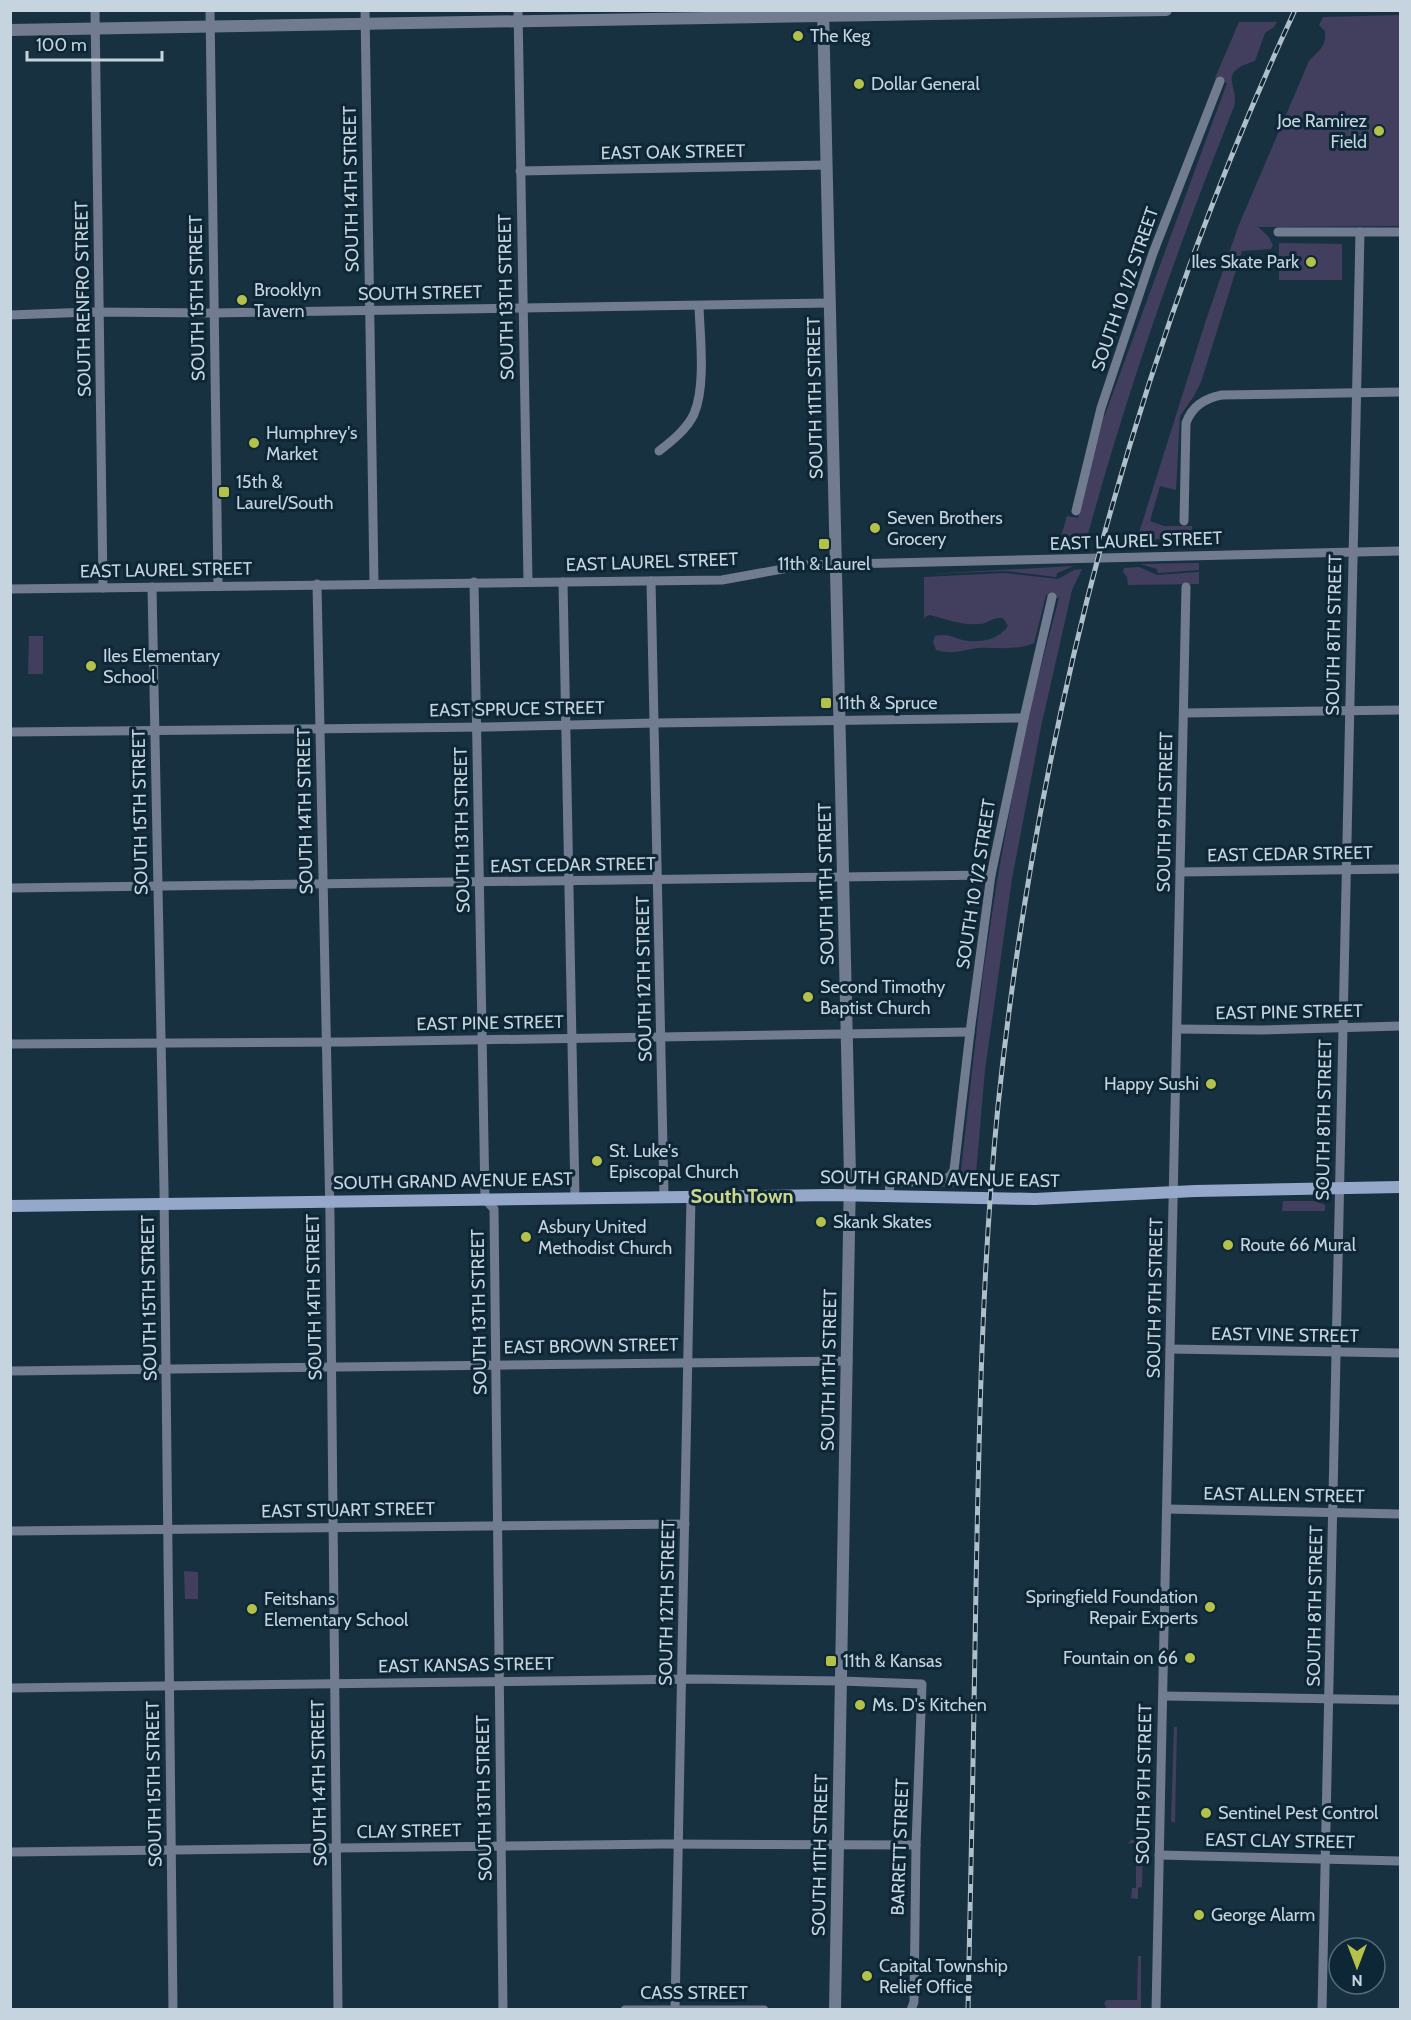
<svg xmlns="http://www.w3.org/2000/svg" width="1411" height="2020" font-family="Cabin,sans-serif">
	<rect width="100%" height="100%" fill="#183141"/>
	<g fill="#423f5e">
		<path d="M1400,15V226L1258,227L1268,236L1273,245L1271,249L1242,251L1201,382L1194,396L1180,416L1176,490L1160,486L1150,521L1164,526H1192V539H1157L1143,548H1129L1131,543L1138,536L1205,323L1238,227L1309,61C1318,51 1327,47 1325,31L1319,25L1323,17Z"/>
		<path d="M1239,22H1277L1274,27L1265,33L1255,61C1215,73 1240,85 1234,107C1177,248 1127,391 1087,538L1090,545L1089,550H1080L1059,543L1067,516L1078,518L1103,420L1227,83L1215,78Z"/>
		<polygon points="1279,243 1342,244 1342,280 1279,280"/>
		<polygon points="1199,563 1199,570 1158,573 1157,569 1140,564"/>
		<polygon points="1074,566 1057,573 1056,577 1005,571 927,574"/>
		<polygon points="1139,567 1157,575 1199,572 1199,584 1128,585 1127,577 1123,572 1124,568"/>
		<path d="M1082,569L1072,590L1041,727L1012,879L985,1070L975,1185H959L958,1187H926V1185C940,1183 953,1183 961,1170L983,974L997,881L1025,727L1059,598L1046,595L1034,643C1016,651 997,647 978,648C961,650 954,655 936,650L933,642L935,636C950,632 955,640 969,641C984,642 999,639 1008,626L1003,618C990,617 990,623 980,624C964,626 946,619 930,615L925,617L924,620V577L1005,573L1058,579L1074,570Z"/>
		<polygon points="29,636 43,636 43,674 28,674"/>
		<polygon points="1283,1201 1316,1201 1325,1205 1325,1211 1282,1211"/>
		<polygon points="184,1571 198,1572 198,1599 185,1599"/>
		<polygon points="1174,1727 1177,1727 1175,1823 1171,1821"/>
		<polygon points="1143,1839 1142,1887 1138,1888 1138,1899 1131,1898 1132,1888 1136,1888 1136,1850 1140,1850 1140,1846 1138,1842 1128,1844 1131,1840"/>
		<polygon points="1138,1956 1141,1956 1141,2009 1107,2009 1104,2003 1107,2000 1137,2000"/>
	</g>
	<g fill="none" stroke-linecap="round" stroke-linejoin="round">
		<g stroke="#717c91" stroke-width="9">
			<polyline points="95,10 103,588"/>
			<polyline points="210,10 218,585"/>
			<polyline points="365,10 374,583"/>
			<polyline points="518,10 528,582"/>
			<polyline points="520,171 827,165"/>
			<polyline points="1278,232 1400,232"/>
			<polyline points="10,315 91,312 214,313 831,303"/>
			<path d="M659,451C672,441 687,429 694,414C706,386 700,337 699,306"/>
			<polyline points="1076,511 1101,408 1153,253 1220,81"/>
			<path d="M1184,521L1186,423C1192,406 1205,398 1222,395L1400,392"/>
			<polyline points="651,581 664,1196"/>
			<polyline points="474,582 485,1199 494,1209 503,2010"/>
			<polyline points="563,582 575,1197"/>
			<polyline points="317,584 330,1218 338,2010"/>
			<polyline points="152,587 164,1189 173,2010"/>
			<polyline points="10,589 722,580 805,565 1400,551"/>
			<polyline points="1184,713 1400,710"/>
			<polyline points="10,732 488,727 654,723 1024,718"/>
			<polyline points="1180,872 1400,869"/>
			<polyline points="10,888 991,875"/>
			<polyline points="1177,1029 1260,1030 1400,1026"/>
			<polyline points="10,1044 346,1042 970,1032"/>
			<polyline points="889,1196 890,1182 910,1182 947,1178 951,1175 954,1170 970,1032 991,875 1024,718 1052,597"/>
			<polyline points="1170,1349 1400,1353"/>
			<polyline points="10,1371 848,1361"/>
			<polyline points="1167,1509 1400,1514"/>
			<polyline points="10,1531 685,1524"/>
			<polyline points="10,1688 694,1679 841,1681 922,1684 916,1845 914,2002 911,2010"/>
			<polyline points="1163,1696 1400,1700"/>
			<polyline points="10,1852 664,1844 916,1845"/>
			<polyline points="1159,1855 1400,1861"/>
			<polyline points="625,2010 764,2010"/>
			<polyline points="675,2010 691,1196"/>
			<polyline points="1156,2010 1186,587"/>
			<polyline points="1322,2010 1360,232"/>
		</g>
		<g stroke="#717c91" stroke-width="12">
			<polyline points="823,10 850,1176 835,2010"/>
			<polyline points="10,30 1166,10"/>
		</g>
		<polyline stroke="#96a8ca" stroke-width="12" points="10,1206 832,1195 1035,1199 1195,1191 1400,1187"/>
		<g stroke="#aebfc9" stroke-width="5">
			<path id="rail" d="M968,2010C971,1869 974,1729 976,1588C979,1428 982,1266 998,1106C1037,729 1135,355 1295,10"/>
		</g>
		<use href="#rail" stroke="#0e2737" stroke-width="3" stroke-dasharray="9" stroke-linecap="butt"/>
	</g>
	<g fill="#b5c249" stroke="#0e2737" stroke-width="2">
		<circle cx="798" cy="36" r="6"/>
		<circle cx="859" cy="84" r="6"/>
		<circle cx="1379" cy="131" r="6"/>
		<circle cx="1311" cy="262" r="6"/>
		<circle cx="242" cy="300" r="6"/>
		<circle cx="254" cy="443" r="6"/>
		<rect x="218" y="486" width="12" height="12" rx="3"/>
		<circle cx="875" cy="528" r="6"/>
		<rect x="818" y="538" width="12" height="12" rx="3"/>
		<circle cx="91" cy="666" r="6"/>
		<rect x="820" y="697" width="12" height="12" rx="3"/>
		<circle cx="808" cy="997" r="6"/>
		<circle cx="1211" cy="1084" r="6"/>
		<circle cx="597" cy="1161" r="6"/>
		<circle cx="821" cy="1222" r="6"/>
		<circle cx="526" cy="1237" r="6"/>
		<circle cx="1228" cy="1245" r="6"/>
		<circle cx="1210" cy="1607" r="6"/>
		<circle cx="252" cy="1609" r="6"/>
		<circle cx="1190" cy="1658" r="6"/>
		<rect x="825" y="1655" width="12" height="12" rx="3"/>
		<circle cx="860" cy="1705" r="6"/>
		<circle cx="1206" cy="1813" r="6"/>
		<circle cx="1199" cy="1915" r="6"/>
		<circle cx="867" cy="1976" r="6"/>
	</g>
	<g text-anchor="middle" stroke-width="6" stroke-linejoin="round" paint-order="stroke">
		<g font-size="18" fill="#c5d4de" stroke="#0e2737" text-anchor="start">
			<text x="810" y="42">The Keg</text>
			<text x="871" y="90">Dollar General</text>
			<text x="1367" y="127" text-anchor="end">Joe Ramirez<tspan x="1367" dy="21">Field</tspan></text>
			<text x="1299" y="268" text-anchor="end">Iles Skate Park</text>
			<text x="254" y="296">Brooklyn<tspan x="254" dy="21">Tavern</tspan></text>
			<text x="266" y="439">Humphrey's<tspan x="266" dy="21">Market</tspan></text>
			<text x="236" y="488">15th &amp;<tspan x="236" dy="21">Laurel/South</tspan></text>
			<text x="887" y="524">Seven Brothers<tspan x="887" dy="21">Grocery</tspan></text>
			<text x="824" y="570" text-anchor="middle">11th &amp; Laurel</text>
			<text x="103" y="662">Iles Elementary<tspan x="103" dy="21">School</tspan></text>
			<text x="838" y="709">11th &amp; Spruce</text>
			<text x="820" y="993">Second Timothy<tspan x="820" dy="21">Baptist Church</tspan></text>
			<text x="1199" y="1090" text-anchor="end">Happy Sushi</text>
			<text x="609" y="1157">St. Luke's<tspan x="609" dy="21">Episcopal Church</tspan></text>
			<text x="833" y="1228">Skank Skates</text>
			<text x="538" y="1233">Asbury United<tspan x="538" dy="21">Methodist Church</tspan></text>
			<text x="1240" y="1251">Route 66 Mural</text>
			<text x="1198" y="1603" text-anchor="end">Springfield Foundation<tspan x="1198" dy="21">Repair Experts</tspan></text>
			<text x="264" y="1605">Feitshans<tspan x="264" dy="21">Elementary School</tspan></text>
			<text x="1178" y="1664" text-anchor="end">Fountain on 66</text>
			<text x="843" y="1667">11th &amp; Kansas</text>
			<text x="872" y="1711">Ms. D's Kitchen</text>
			<text x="1218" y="1819">Sentinel Pest Control</text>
			<text x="1211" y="1921">George Alarm</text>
			<text x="879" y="1972">Capital Township<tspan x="879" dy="21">Relief Office</tspan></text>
		</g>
		<g font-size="18" fill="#c5d4de" stroke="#0e2737">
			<text transform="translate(673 152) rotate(-1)" y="6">EAST OAK STREET</text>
			<text transform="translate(351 189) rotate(-91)" y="6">SOUTH 14TH STREET</text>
			<text transform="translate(1125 289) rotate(-71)" y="6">SOUTH 10 1/2 STREET</text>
			<text transform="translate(420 293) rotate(-1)" y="6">SOUTH STREET</text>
			<text transform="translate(506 297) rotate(-91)" y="6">SOUTH 13TH STREET</text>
			<text transform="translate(197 298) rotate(-91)" y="6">SOUTH 15TH STREET</text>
			<text transform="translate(83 299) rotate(-91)" y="6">SOUTH RENFRO STREET</text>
			<text transform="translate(815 398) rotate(-91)" y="6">SOUTH 11TH STREET</text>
			<text transform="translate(1136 541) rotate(-2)" y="6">EAST LAUREL STREET</text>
			<text transform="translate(652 562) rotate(-2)" y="6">EAST LAUREL STREET</text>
			<text transform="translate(166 570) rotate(-1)" y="6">EAST LAUREL STREET</text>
			<text transform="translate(1334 635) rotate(-89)" y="6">SOUTH 8TH STREET</text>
			<text transform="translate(517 709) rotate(-1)" y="6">EAST SPRUCE STREET</text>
			<text transform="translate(305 811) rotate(-91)" y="6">SOUTH 14TH STREET</text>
			<text transform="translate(140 812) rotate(-91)" y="6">SOUTH 15TH STREET</text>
			<text transform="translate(1165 812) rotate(-89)" y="6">SOUTH 9TH STREET</text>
			<text transform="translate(462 830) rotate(-91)" y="6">SOUTH 13TH STREET</text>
			<text transform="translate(1290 854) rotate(-1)" y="6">EAST CEDAR STREET</text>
			<text transform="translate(573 865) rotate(-1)" y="6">EAST CEDAR STREET</text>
			<text transform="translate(826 884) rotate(-91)" y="6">SOUTH 11TH STREET</text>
			<text transform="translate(976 884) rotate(-81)" y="6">SOUTH 10 1/2 STREET</text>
			<text transform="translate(644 979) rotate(-91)" y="6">SOUTH 12TH STREET</text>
			<text transform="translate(1289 1012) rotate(-1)" y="6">EAST PINE STREET</text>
			<text transform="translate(490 1023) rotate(-1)" y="6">EAST PINE STREET</text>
			<text transform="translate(1324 1120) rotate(-89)" y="6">SOUTH 8TH STREET</text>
			<text transform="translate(940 1179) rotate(1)" y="6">SOUTH GRAND AVENUE EAST</text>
			<text transform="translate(453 1181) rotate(-1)" y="6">SOUTH GRAND AVENUE EAST</text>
			<text transform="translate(314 1297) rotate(-91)" y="6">SOUTH 14TH STREET</text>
			<text transform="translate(149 1298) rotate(-91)" y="6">SOUTH 15TH STREET</text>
			<text transform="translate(1155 1298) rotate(-89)" y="6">SOUTH 9TH STREET</text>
			<text transform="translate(479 1312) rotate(-91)" y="6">SOUTH 13TH STREET</text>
			<text transform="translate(1285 1335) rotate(1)" y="6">EAST VINE STREET</text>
			<text transform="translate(591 1346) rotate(-1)" y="6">EAST BROWN STREET</text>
			<text transform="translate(829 1370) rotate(-89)" y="6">SOUTH 11TH STREET</text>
			<text transform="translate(1284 1495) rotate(1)" y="6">EAST ALLEN STREET</text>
			<text transform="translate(348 1510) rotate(-1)" y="6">EAST STUART STREET</text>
			<text transform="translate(667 1603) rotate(-89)" y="6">SOUTH 12TH STREET</text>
			<text transform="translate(1315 1606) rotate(-89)" y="6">SOUTH 8TH STREET</text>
			<text transform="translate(466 1665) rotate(-1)" y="6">EAST KANSAS STREET</text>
			<text transform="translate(319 1783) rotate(-91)" y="6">SOUTH 14TH STREET</text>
			<text transform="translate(154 1784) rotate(-91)" y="6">SOUTH 15TH STREET</text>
			<text transform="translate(1144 1784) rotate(-89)" y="6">SOUTH 9TH STREET</text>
			<text transform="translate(484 1798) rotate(-91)" y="6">SOUTH 13TH STREET</text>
			<text transform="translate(409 1831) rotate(-1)" y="6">CLAY STREET</text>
			<text transform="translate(1280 1841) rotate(1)" y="6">EAST CLAY STREET</text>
			<text transform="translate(900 1847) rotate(-88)" y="6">BARRETT STREET</text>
			<text transform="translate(820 1855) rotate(-89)" y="6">SOUTH 11TH STREET</text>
			<text x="694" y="1999">CASS STREET</text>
		</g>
		<g font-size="20" font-weight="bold" fill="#cdd78a" stroke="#0e2737">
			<text x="742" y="1203">South Town</text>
		</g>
	</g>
	<rect width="1411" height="2020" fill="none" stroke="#c5d4de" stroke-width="24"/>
	<g transform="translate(1357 1966) rotate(180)"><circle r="28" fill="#0e2737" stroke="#576c7a" stroke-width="1.5"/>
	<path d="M0-4.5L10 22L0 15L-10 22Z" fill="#b5c249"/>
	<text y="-9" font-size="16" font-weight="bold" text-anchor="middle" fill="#c5d4de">N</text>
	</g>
	<path d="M27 51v9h135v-9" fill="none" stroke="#c5d4de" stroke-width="3"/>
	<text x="36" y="51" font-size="18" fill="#c5d4de" stroke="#0e2737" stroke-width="4.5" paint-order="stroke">100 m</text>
</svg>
